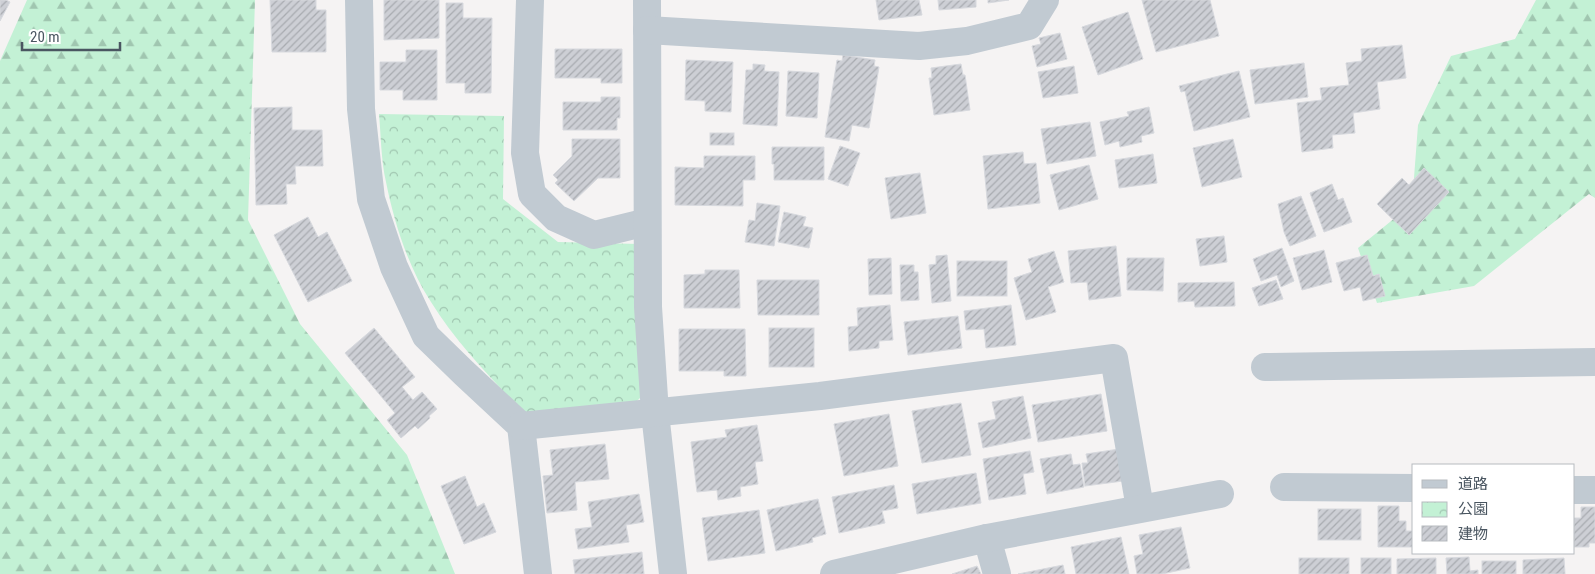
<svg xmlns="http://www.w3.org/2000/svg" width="1595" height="574" font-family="'Roboto Condensed','Noto Sans JP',sans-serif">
	<defs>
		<pattern id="forest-firs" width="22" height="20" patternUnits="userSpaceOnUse" patternTransform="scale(1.25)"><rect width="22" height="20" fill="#c3f1d5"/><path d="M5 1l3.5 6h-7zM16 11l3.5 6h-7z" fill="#a0c6b0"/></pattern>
		<pattern id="park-crowns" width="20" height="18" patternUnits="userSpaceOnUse" patternTransform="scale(1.25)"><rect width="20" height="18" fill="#c3f1d5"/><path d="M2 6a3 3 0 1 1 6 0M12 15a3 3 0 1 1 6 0" fill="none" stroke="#a0c6b0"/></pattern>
		<pattern id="building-hatch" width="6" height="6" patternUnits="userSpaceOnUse" patternTransform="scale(1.25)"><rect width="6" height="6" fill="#cdcfd5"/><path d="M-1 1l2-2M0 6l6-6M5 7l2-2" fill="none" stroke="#a8abb0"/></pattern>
	</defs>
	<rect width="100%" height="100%" fill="#f5f3f3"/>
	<g fill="url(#forest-firs)">
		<polygon points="27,0 255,0 248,220 300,324 407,455 455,574 0,574 0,61"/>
		<polygon points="1536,0 1595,0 1595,198 1589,194 1474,286 1377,303 1358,248 1412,204 1418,125 1451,56 1515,39"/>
	</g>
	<path fill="url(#park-crowns)" d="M379,114L504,116L503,199L558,242L639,244L643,395L635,403L526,415C492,379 457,344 431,302C408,267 394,222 386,182C381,160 381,136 379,114Z"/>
	<g fill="url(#building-hatch)" stroke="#d7d9de">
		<polygon points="0,0 6,0 10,2 0,21"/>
		<polygon points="270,0 316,0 316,10 326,10 326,52 272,52"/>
		<polygon points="384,0 439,0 439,38 384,40"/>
		<polygon points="876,0 919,0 922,15 879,20"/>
		<polygon points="938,0 976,0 976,7 939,10"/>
		<polygon points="988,0 1009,0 988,3"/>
		<polygon points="1142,0 1210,0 1219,36 1156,52"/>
		<polygon points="446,3 463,3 463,18 492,18 491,93 465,93 465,83 446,83"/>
		<polygon points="1128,12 1143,59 1098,75 1082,27"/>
		<polygon points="1060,33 1067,59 1037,67 1032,46 1041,44 1039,38"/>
		<polygon points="1402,45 1406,78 1377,82 1380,109 1353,113 1355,133 1332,135 1333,148 1302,152 1297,103 1322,100 1320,88 1349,85 1346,63 1362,61 1361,49"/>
		<polygon points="555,49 622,49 622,83 601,83 601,78 555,78"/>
		<polygon points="406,50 437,50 437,100 403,100 403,90 380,90 380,62 406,62"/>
		<polygon points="843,55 875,60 874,66 879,67 869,128 852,125 849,141 825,137 837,60 842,61"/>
		<polygon points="686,60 733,62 731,112 705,111 705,101 685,100"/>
		<polygon points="1304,63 1308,97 1255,104 1250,70"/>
		<polygon points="753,64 765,65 764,71 779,72 777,126 743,124 746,70 753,70"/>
		<polygon points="961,64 963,75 965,75 970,110 934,115 929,78 932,78 931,68"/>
		<polygon points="1074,66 1078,93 1043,98 1038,72"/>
		<polygon points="788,71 819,73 817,118 786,116"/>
		<polygon points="1239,71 1250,117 1194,131 1185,91 1181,92 1179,86"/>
		<polygon points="601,97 620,97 620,118 617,118 617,130 563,130 563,102 601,102"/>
		<polygon points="292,107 292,130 322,130 323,166 295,166 296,184 286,184 287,204 256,205 254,108"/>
		<polygon points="1149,107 1154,133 1141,136 1142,142 1120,147 1119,141 1105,145 1100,122 1129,116 1127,112"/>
		<polygon points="1090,122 1096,156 1047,164 1041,129"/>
		<rect x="710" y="133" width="24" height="12"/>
		<polygon points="572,139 620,139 620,178 598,178 574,201 555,183 558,180 553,175 572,156"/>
		<polygon points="1233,139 1242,177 1202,187 1193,148"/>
		<polygon points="840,146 860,153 848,186 828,179"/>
		<polygon points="772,147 824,147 824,180 774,180 774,164 772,164"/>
		<polygon points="1023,152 1024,164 1036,163 1040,203 988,209 983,156"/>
		<polygon points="1153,154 1157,183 1119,188 1115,160"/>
		<polygon points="704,156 755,156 755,180 743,180 743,206 675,205 675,167 704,168"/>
		<polygon points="1089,165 1098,199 1059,210 1050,175"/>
		<polygon points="1424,168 1449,192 1409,235 1377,204 1402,178 1409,185"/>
		<polygon points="920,173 926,213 891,219 885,178"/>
		<polygon points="1332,184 1338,200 1343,198 1352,222 1324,232 1310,193"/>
		<polygon points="1301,196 1316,236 1290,246 1284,232 1278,204"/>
		<polygon points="757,203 780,206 774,246 745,242 749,220 755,221"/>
		<polygon points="784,212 806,217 803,226 813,228 809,248 778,242"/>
		<polygon points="308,217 318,237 327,232 352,281 308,302 274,235"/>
		<polygon points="1224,236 1227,262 1200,266 1196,239"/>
		<polygon points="1116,246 1121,296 1089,300 1087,282 1071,283 1068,251"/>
		<polygon points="1282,248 1294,281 1281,287 1277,275 1261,281 1253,259"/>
		<polygon points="1324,250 1332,282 1302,290 1293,258"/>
		<polygon points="1054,251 1064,282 1048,287 1056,312 1026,320 1014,278 1032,272 1028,259"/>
		<polygon points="947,255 951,301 932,303 929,265 936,264 936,256"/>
		<polygon points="1367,255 1373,276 1379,274 1385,296 1363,301 1360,287 1344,291 1336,263"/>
		<polygon points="891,258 892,294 869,295 868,259"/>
		<polygon points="1127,258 1164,258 1163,291 1127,290"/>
		<rect x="957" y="261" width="50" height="35"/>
		<polygon points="900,265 914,265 914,272 918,272 919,300 901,301"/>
		<polygon points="705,270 739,270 740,308 684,308 684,275 705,274"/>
		<polygon points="757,280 819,280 819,315 758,315"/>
		<polygon points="1276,280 1283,299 1259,306 1252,288"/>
		<polygon points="1234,282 1235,306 1195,307 1194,301 1178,302 1178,283"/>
		<polygon points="890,305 893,340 879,341 879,348 849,351 848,327 858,326 857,308"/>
		<polygon points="1011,305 1016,345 986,348 984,329 966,330 964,311"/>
		<polygon points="958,316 962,348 908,355 904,322"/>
		<polygon points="374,328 415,377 402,387 413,400 422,392 437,409 429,416 430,418 418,429 415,426 401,438 387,420 395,413 345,353"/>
		<rect x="769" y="328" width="45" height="39"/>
		<polygon points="679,329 745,329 746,376 724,376 724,371 679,371"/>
		<polygon points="1101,394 1107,431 1038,442 1032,405"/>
		<polygon points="1023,396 1031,438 983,448 978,423 996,419 992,402"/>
		<polygon points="961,403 971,455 922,463 912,411"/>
		<polygon points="889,414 898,466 844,476 834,424"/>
		<polygon points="757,425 763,461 755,462 758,484 740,487 741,496 718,500 717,490 697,492 691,442 727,437 725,430"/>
		<polygon points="605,444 609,479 575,482 577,510 547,513 543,476 553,475 550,450"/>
		<polygon points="1119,449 1123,481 1085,486 1082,463 1088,463 1086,454"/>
		<polygon points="1030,451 1034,472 1023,474 1026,494 989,500 983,459"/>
		<polygon points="1071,454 1073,465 1080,464 1084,487 1047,494 1040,459"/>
		<polygon points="976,473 981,503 917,514 912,484"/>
		<polygon points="465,476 477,507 484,503 496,532 464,544 441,486"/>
		<polygon points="894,485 898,508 882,511 885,523 839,533 832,497"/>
		<polygon points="639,494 644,522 626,525 629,542 578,549 575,529 592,527 588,502"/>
		<polygon points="818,499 826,534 812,538 813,542 776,551 767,510"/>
		<polygon points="1378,506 1399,506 1399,521 1406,521 1406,531 1414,531 1414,547 1378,547"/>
		<polygon points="1581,507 1595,507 1595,543 1589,543 1589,547 1574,547 1574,518 1581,518"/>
		<rect x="1318" y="509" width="43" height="31"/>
		<polygon points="759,510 765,553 708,561 702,518"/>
		<polygon points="1181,527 1190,568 1162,574 1137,574 1134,556 1143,554 1139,535"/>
		<polygon points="1121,537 1129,574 1076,574 1071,547"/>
		<polygon points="642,552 644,574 575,574 573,560"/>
		<polygon points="1469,557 1470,571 1478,570 1478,574 1447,574 1446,558"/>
		<rect x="1299" y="558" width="50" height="16"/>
		<rect x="1361" y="558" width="30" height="16"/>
		<polygon points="1436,558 1436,574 1397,574 1397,559"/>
		<polygon points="1564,558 1565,574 1523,574 1523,560"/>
		<rect x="1482" y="561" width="34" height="13"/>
		<polygon points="1063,565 1065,574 1018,574"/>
		<polygon points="977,566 981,574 952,574"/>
	</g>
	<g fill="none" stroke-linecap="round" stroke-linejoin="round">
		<g stroke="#c1cad2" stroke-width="28">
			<polyline points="359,0 361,109 371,199 394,267 426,336 464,373 521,426 538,574"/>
			<polyline points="530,0 525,153 532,194 556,218 594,235 647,222"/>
			<polyline points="647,0 648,307 655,413 673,574"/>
			<polyline points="647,30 919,46 967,41 1029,26 1045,0"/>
			<polyline points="1265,367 1595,362"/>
			<polyline points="521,426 820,396 1114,358 1140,508"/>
			<polyline points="1284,487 1414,488"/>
			<polyline points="1574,490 1595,490"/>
			<polyline points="987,538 997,574"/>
			<polyline points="834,574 987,538 1220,494"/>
		</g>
	</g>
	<rect x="1412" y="464" width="162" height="90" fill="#ffffff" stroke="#b7bbc0"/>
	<rect x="1422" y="480" width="25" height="8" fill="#c1cad2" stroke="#b7bbc0"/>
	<text x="1458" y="489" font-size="15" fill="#4a5661">道路</text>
	<rect x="1422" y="502" width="25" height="15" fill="url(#park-crowns)" stroke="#b7bbc0"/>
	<text x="1458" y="514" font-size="15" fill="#4a5661">公園</text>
	<rect x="1422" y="526" width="25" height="15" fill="url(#building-hatch)" stroke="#b7bbc0"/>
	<text x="1458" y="539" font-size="15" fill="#4a5661">建物</text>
	<path d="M22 42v8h98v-8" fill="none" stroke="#4a5661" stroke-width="2.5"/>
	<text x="30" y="42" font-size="15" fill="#4a5661" stroke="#ffffff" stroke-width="4" paint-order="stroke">20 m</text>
</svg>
